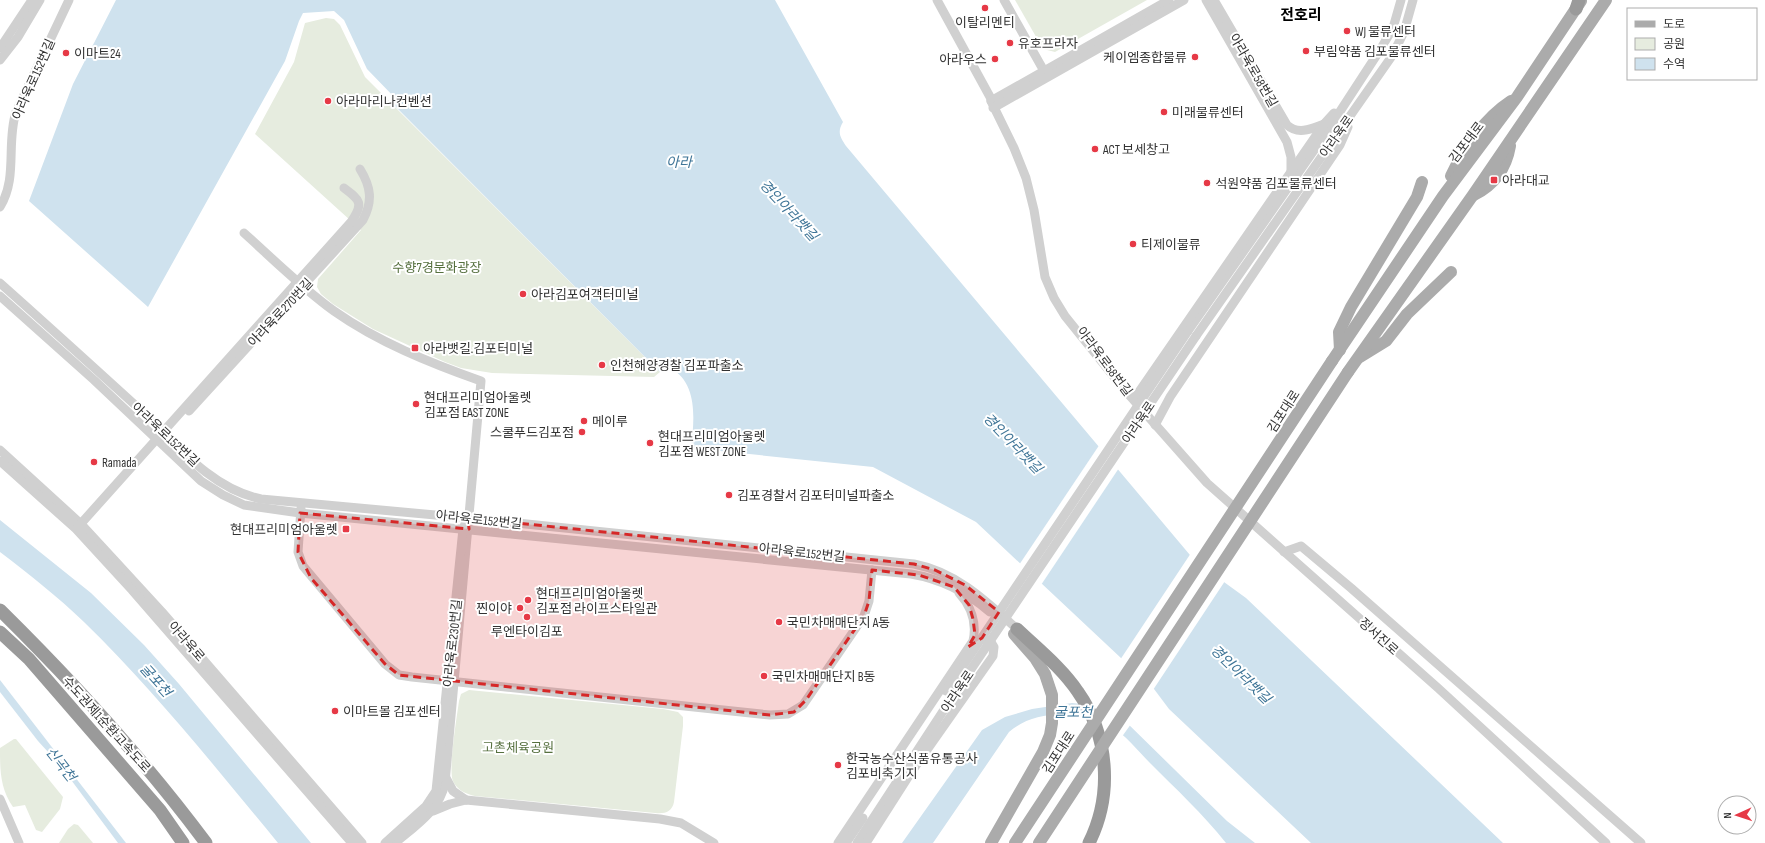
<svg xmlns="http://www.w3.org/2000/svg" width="1765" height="843" font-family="'Sofia Sans Condensed','Noto Sans KR',sans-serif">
	<rect width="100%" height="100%" fill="#fff"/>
	<g fill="#e6ecdf">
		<polygon points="1015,0 1147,0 1055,52 1043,49"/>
		<polygon points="326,18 334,19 340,25 365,77 660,372 654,377 492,373 461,368 445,362 373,329 333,304 321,294 317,287 318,279 361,230 255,134 294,62 305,23"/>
		<path d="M469,690L663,709L678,712L683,717V726L674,802C672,812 665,814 655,813L475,796C466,794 457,790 453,781C448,770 457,716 459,701L461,694Z"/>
		<path d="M14,739H16L63,797L60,809L42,832L36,830L25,805L13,807C0,788 0,770 0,748Z"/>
		<polygon points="74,824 78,825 93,843 59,843 68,829"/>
	</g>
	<g fill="#cfe2ee">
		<path d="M116,0H775L843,122C837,132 840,137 846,146L1195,561L1246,598L1503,843H1311L1169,709L1154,689L976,522L873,467L691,448C694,422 699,383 670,368L660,372L395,106L397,100L367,69L344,20L334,11L303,13L299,21L285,61L148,307L29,201L73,84Z"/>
		<path d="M0,520L91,593L144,645L179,684L311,843H278C216,768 154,690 84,622C58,597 29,574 0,552Z"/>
		<polygon points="0,680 126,843 118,843 60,765 38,741 0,692"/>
		<path d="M1072,703L1081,704L1121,717L1227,821L1255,843H1226C1203,814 1176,789 1150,763C1138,751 1125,734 1110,726C1081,710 1035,709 1009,732L933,843H902L982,730L1005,717L1032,709Z"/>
	</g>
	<g fill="#fff">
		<polygon points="1100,444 1119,468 1041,585 1019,565"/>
		<polygon points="1191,553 1197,560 1225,581 1153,690 1120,660"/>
		<polygon points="1092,702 1105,705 1122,716 1131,724 1121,738 1099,721 1082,717"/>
	</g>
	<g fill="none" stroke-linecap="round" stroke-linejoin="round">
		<g stroke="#d0d0d0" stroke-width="9">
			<polyline points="937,0 995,106"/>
			<polyline points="1004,0 1044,71"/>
			<polyline points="1206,0 1287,142 1291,157 1291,173"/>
			<path d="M1214,0L1287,125C1298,135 1311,129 1324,124"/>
			<polyline points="0,48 32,0"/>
			<polyline points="0,60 18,37 40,0"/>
			<polyline points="991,101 1014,148 1026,178 1034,210 1045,277 1054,298 1065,316 1123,388 1207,483 1438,688 1606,843"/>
			<polyline points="991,101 1169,0"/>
			<polyline points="993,108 1184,0"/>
			<path d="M0,207C18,178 6,143 16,112L69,0"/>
			<path d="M244,233C273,259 302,288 334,311C378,342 430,363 481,381L445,783C440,810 415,826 395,843"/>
			<path d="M0,283C45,323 89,363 134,404C172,439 208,488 261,499L468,518L914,564C956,572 986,601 1017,629"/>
			<path d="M0,296L94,380L201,481L223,495L244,505L300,513L911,574C941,579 967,592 990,612"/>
			<polyline points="1188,331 1324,136 1380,50 1393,28 1401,0"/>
			<polyline points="1196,336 1392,56 1404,32 1413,0"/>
			<polyline points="1134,399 1324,124 1334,113"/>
			<path d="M189,411L363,220C373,201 371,187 360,169"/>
			<polyline points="1155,425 1170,397 1340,145 1348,127"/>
			<polyline points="0,450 81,524 117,563 162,612 362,843"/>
			<polyline points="0,461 76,529 132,590 352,843"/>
			<polyline points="301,508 298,552 303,566 385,664 399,675 412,677 770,715 788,714 803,705 864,616 869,601 872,570"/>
			<path d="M77,528L351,222C364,203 360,200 344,188"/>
			<polyline points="1284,552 1301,546 1351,588 1641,843"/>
			<polyline points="446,778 453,791 466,800"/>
			<polyline points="0,799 19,843"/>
			<polyline points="433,811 450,804 466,800 660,819 681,823 714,843"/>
			<polyline points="385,843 426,806 436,791 463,529 465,524"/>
			<path d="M838,843L973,641C977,623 971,606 959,593"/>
			<polyline points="846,843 863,818"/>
			<polyline points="857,843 953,696"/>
			<polyline points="866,843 910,774 993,656 994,647 991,642 984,639"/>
		</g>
		<g stroke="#ababab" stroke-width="12">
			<path d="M1451,176C1464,148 1485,118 1511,101"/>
			<path d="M1474,195C1494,185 1506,169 1510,146"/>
			<polyline points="1340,350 1339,332 1351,307 1417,197 1422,182"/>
			<polyline points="1360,357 1386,341 1407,314 1451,272"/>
			<polyline points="1332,361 1443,196 1517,97 1581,1"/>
			<polyline points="1348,372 1473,195 1606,0"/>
			<polyline points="991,843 1043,752 1050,735 1052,723 1052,695 1045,674 1035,658 1014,634"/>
		</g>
		<g stroke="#9a9a9a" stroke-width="13">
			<polyline points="1576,9 1579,0"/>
			<path d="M0,610C73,682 145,761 206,843"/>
			<path d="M1017,629C1038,649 1062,668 1078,692C1109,736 1113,795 1089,843"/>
			<polyline points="0,632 29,659 160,810 183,843"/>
		</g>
		<g stroke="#d0d0d0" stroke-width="9">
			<polyline points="946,691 1188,331"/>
			<polyline points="953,696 1196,336"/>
		</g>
		<g stroke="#ababab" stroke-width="12">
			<polyline points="1015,843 1332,361"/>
			<polyline points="1039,843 1348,372"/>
		</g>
	</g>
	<path fill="#d62828" fill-opacity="0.2" stroke="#d62828" stroke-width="3" stroke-dasharray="8 5" stroke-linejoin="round" d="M300,513L469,529L468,518L914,564L935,570L965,585L999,612L982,638L968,647L975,635L973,619L969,605L954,587L919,575L872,570L869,601L864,616L806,700L794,712L770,715L399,675L385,664L311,578L298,552Z"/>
	<g fill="#e63946" stroke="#fff" stroke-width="1.5">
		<circle cx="985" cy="8" r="4"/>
		<circle cx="1347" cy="31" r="4"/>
		<circle cx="1010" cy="43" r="4"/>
		<circle cx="1306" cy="51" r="4"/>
		<circle cx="66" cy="53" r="4"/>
		<circle cx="1195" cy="57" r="4"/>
		<circle cx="995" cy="59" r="4"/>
		<circle cx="328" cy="101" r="4"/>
		<circle cx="1164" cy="112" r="4"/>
		<circle cx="1095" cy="149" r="4"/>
		<rect x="1490" y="176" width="8" height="8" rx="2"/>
		<circle cx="1207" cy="183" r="4"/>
		<circle cx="1133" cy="244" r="4"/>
		<circle cx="523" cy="294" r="4"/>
		<rect x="411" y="344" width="8" height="8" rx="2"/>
		<circle cx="602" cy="365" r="4"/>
		<circle cx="416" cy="404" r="4"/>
		<circle cx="584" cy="421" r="4"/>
		<circle cx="582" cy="432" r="4"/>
		<circle cx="650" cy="443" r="4"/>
		<circle cx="94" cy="462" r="4"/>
		<circle cx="729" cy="495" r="4"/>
		<rect x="342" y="525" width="8" height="8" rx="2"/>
		<circle cx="528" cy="600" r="4"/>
		<circle cx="520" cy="608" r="4"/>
		<circle cx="527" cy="617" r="4"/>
		<circle cx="779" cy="622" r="4"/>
		<circle cx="764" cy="676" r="4"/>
		<circle cx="335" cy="711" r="4"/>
		<circle cx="838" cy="765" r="4"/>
	</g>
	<g text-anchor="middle" stroke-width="4" stroke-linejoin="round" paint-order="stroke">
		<g font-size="13" fill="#333" stroke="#fff" text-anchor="start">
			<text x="985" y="27" text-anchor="middle">이탈리멘티</text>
			<text x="1355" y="36">WJ 물류센터</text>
			<text x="1018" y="48">유호프라자</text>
			<text x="1314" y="56">부림약품 김포물류센터</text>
			<text x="74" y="58">이마트24</text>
			<text x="1187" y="62" text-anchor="end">케이엠종합물류</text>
			<text x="987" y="64" text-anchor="end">아라우스</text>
			<text x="336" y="106">아라마리나컨벤션</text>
			<text x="1172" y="117">미래물류센터</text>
			<text x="1103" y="154">ACT 보세창고</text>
			<text x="1502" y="185">아라대교</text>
			<text x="1215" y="188">석원약품 김포물류센터</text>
			<text x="1141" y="249">티제이물류</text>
			<text x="531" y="299">아라김포여객터미널</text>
			<text x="423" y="353">아라뱃길.김포터미널</text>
			<text x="610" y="370">인천해양경찰 김포파출소</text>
			<text x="424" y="402">현대프리미엄아울렛<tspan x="424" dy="15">김포점 EAST ZONE</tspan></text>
			<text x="592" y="426">메이루</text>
			<text x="574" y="437" text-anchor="end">스쿨푸드김포점</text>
			<text x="658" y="441">현대프리미엄아울렛<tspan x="658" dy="15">김포점 WEST ZONE</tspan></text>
			<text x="102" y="467">Ramada</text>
			<text x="737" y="500">김포경찰서 김포터미널파출소</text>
			<text x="338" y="534" text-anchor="end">현대프리미엄아울렛</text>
			<text x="536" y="598">현대프리미엄아울렛<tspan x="536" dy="15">김포점 라이프스타일관</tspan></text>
			<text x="512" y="613" text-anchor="end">찐이야</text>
			<text x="787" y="627">국민차매매단지 A동</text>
			<text x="527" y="636" text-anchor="middle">루엔타이김포</text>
			<text x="772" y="681">국민차매매단지 B동</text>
			<text x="343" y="716">이마트몰 김포센터</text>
			<text x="846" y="763">한국농수산식품유통공사<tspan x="846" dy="15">김포비축기지</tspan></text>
		</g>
		<g font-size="13" fill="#333" stroke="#fff">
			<text transform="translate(1254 70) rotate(60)" y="5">아라육로58번길</text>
			<text transform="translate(33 79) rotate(-66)" y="5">아라육로152번길</text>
			<text transform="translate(1336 136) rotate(-55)" y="5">아라육로</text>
			<text transform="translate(1466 142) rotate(-53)" y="5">김포대로</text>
			<text transform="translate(280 312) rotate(-47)" y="5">아라육로270번길</text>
			<text transform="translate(1105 361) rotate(53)" y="5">아라육로58번길</text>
			<text transform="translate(1283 411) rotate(-57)" y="5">김포대로</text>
			<text transform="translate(1138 422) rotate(-56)" y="5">아라육로</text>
			<text transform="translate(166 434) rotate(43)" y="5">아라육로152번길</text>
			<text transform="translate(479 519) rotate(6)" y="5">아라육로152번길</text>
			<text transform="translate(802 552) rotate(6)" y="5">아라육로152번길</text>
			<text transform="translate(1379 636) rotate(42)" y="5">정서진로</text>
			<text transform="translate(187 641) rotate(49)" y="5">아라육로</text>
			<text transform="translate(452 643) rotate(-84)" y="5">아라육로230번길</text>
			<text transform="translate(957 691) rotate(-56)" y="5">아라육로</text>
			<text transform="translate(107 724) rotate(48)" y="5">수도권제1순환고속도로</text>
			<text transform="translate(1058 752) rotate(-57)" y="5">김포대로</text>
		</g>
		<g font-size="13" fill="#56703f" stroke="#fff">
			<text x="437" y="272">수향7경문화광장</text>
			<text x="518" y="752">고촌체육공원</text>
		</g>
		<g font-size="14" font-style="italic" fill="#3f7597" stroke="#fff">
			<text x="679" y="167">아라</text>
			<text transform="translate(789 210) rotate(47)" y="5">경인아라뱃길</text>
			<text transform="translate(1013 443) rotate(46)" y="5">경인아라뱃길</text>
			<text transform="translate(1241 674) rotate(44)" y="5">경인아라뱃길</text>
			<text transform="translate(156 680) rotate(48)" y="5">굴포천</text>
			<text x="1073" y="717">굴포천</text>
			<text transform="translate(61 764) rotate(52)" y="5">신곡천</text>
		</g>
		<g font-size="15" font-weight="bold" fill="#000" stroke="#fff">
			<text x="1301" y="20">전호리</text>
		</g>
	</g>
	<rect x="1627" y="8" width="130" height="72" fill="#ffffff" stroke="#adadad"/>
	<rect x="1635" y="21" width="20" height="6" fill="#ababab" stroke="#adadad"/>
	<text x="1663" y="28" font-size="12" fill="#333333">도로</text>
	<rect x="1635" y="38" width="20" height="12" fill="#e6ecdf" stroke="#adadad"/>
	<text x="1663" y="48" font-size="12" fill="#333333">공원</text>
	<rect x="1635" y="58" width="20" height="12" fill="#cfe2ee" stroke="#adadad"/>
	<text x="1663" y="68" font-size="12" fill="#333333">수역</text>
	<g transform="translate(1737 815) rotate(267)"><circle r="19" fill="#ffffff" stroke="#adadad"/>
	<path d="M0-3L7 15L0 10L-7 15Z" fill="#e63946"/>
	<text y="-6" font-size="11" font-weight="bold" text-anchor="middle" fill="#333333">N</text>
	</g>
</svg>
